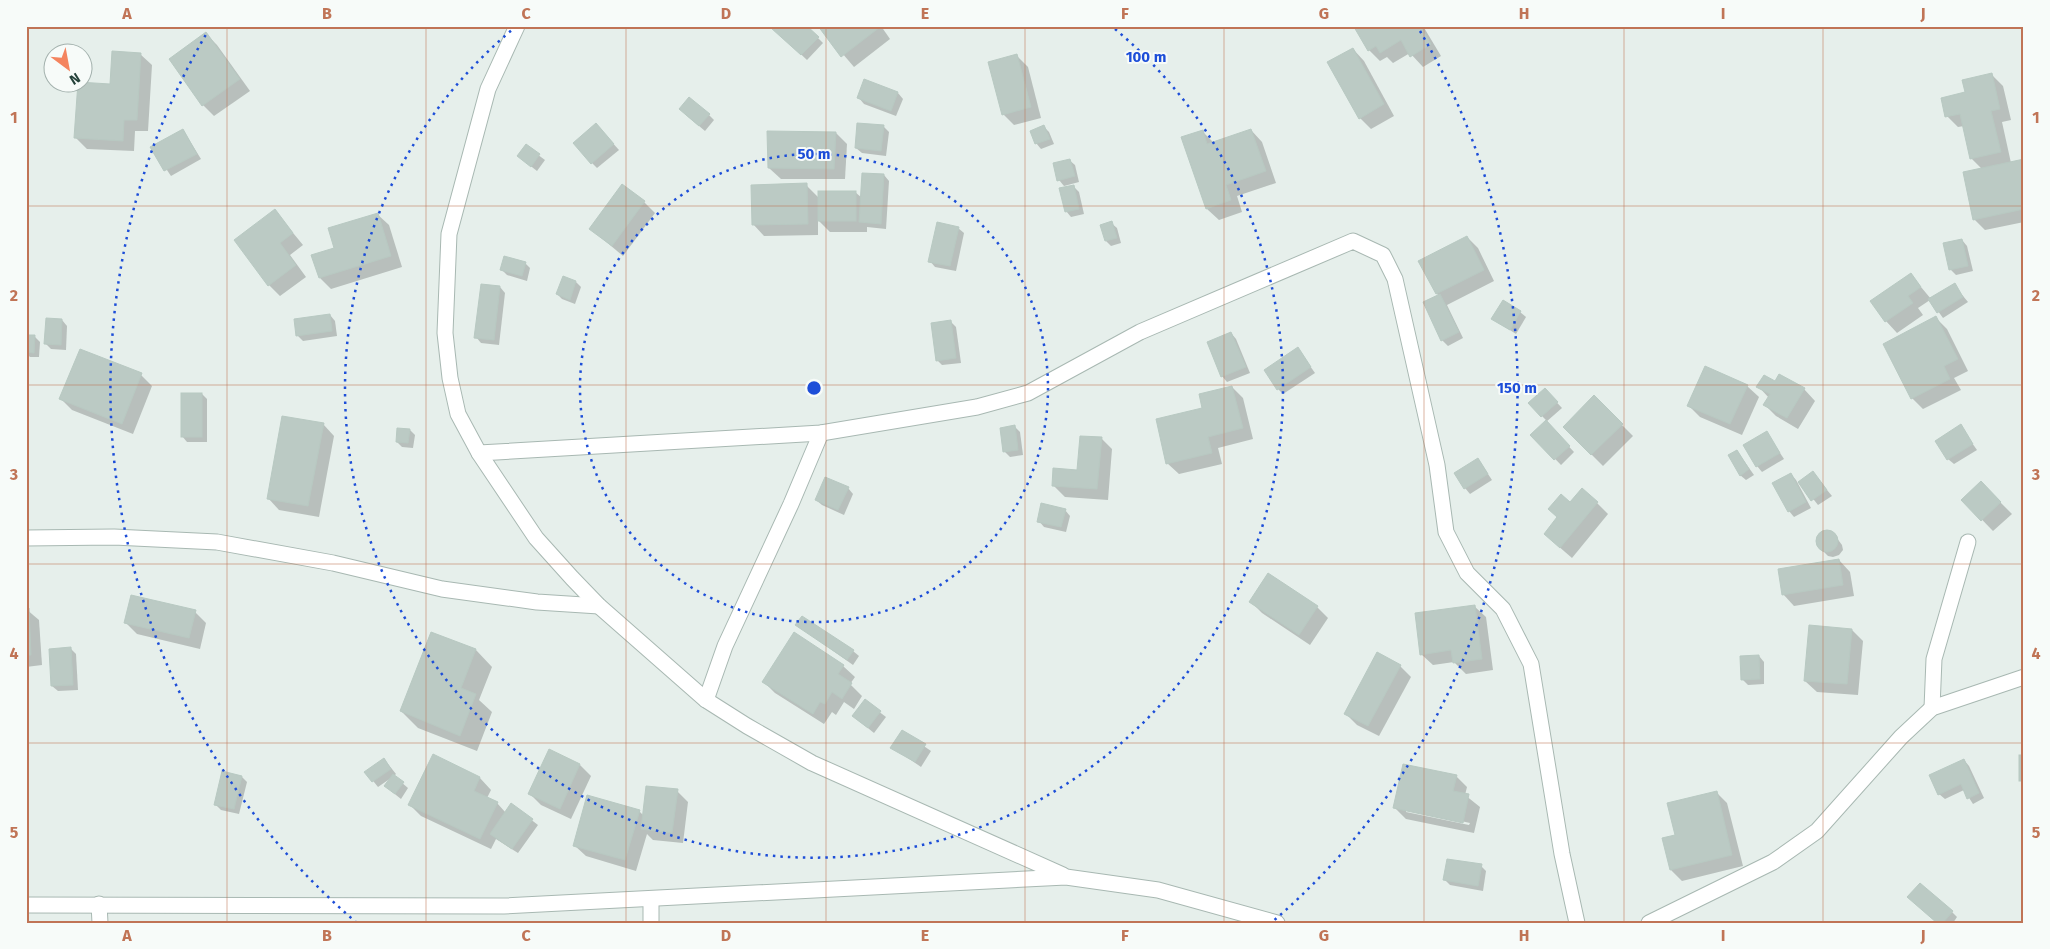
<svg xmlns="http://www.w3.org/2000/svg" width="2050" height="949" font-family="'Fira Sans',sans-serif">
	<rect width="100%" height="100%" fill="#e6efeb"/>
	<g fill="#0003" fill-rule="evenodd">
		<polygon points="806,26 823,43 807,60 773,28"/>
		<polygon points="819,26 881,26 890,39 854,67"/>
		<polygon points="1359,26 1423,26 1441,56 1423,67 1410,53 1393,63 1387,57 1380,61 1369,50 1356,28"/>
		<polygon points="206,34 217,45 250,91 214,116 203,105"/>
		<polygon points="1353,49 1364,61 1394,116 1371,129 1360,118"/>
		<polygon points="140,54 152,65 148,131 135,131 134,151 87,149 76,138 111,85"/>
		<polygon points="1016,55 1028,67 1041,118 1014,125 1003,114"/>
		<polygon points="1992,75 2003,86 2011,120 2002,122 2011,163 2024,160 2024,222 1985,230 1974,219 1982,169 1971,158 1964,126 1958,127 1947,116 1966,93"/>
		<polygon points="865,81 898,93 903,99 896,116 864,104 859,98"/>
		<polygon points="686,115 709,115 714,120 705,131"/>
		<polygon points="883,126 889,132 886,156 862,153 856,148"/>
		<polygon points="1044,127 1049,132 1054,144 1041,149 1036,143"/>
		<polygon points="183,130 201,159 171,176 152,148"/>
		<polygon points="601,130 619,150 597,168 592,163"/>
		<polygon points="1251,130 1262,142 1276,183 1237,196 1242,212 1219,220 1207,209 1183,138 1202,131 1214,143"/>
		<polygon points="836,133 847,144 845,179 781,179 769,168"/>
		<polygon points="526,146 545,160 537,171 518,156"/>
		<polygon points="1069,160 1075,165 1079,182 1064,186 1059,180"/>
		<polygon points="884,175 889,181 886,229 867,227 867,232 830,232 818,220 818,235 764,236 753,224 806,185 819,198 855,192 862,198"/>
		<polygon points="1073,186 1079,192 1084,214 1071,217 1066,211"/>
		<polygon points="644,202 655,213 623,256 591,229"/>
		<polygon points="275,211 303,245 290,255 306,277 280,296 269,285"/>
		<polygon points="377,214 389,225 402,267 331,289 320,278 336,249"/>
		<polygon points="1111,223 1117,228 1121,243 1111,246 1106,241"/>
		<polygon points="958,228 964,233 956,271 935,267 930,261"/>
		<polygon points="1467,237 1478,248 1494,281 1447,305 1463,338 1448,346 1442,340 1439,296 1437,294"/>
		<polygon points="1962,240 1967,246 1973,271 1956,275 1950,269"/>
		<polygon points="525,263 530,268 527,281 507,275 502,270"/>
		<polygon points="1911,275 1931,299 1954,285 1968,302 1943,318 1930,300 1918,308 1923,315 1897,333 1886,321"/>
		<polygon points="576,282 581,287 575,304 562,299 557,294"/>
		<polygon points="500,287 505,293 499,345 481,343 476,337"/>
		<polygon points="1520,312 1526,317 1516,334 1493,319"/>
		<polygon points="330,315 335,321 337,336 303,341 297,335"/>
		<polygon points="1936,318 1947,329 1968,371 1954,378 1961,390 1923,409 1912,398"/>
		<polygon points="62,320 67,326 66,350 51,349 46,344"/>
		<polygon points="951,322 956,327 961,363 942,365 937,360"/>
		<polygon points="1231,333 1236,339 1250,373 1227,382 1222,376"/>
		<polygon points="26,336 35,337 40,342 39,357 30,357 26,353"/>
		<polygon points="1298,349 1315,373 1283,394 1278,389"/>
		<polygon points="141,375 152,386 133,434 72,410 61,399"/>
		<polygon points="1775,383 1804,389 1815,401 1798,429 1776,416 1765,405 1769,398 1758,386"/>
		<polygon points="1747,386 1759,397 1742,435 1700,417 1688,405"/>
		<polygon points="1232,387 1243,398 1253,439 1218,448 1222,464 1179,474 1167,463 1204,409"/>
		<polygon points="1545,390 1562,408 1546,422 1574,452 1561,465 1532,435 1547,421 1542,416"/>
		<polygon points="202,394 207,399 207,442 187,442 182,436"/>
		<polygon points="1594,397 1633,436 1603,466 1564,427"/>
		<polygon points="323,424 334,436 319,517 279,510 268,498"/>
		<polygon points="1960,426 1977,450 1954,464 1948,459"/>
		<polygon points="1015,427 1020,432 1023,455 1010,457 1004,451"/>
		<polygon points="410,430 415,435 413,448 402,447 397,442"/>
		<polygon points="1767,433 1784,459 1762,472 1757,466"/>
		<polygon points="1101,438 1112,449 1108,500 1065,497 1054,486 1078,471"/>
		<polygon points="1737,451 1754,475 1746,480 1740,475"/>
		<polygon points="1478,459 1492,480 1470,494 1465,488"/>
		<polygon points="1813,473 1832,496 1818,505 1800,482"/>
		<polygon points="1791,474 1796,480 1811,508 1794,517 1789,511"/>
		<polygon points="1981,483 2012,514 1993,531 1963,500"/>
		<polygon points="848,488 853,494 844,515 822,505 816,500"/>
		<polygon points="1597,503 1608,514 1572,558 1557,545 1558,518 1570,504"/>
		<polygon points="1065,510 1070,516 1066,532 1044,527 1039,521"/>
		<polygon points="1826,532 1833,533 1842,545 1843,550 1839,555 1833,557 1828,556 1817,545 1818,539"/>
		<polygon points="1839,560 1850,572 1854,596 1794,606 1783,594"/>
		<polygon points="1251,602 1317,607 1328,618 1310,645 1262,613"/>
		<polygon points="1474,606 1486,617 1493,670 1466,674 1454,662 1433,665 1421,654"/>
		<polygon points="26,609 39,620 42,665 26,667"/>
		<polygon points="195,612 206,623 200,649 137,634 126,623"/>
		<polygon points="797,625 853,651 859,656 853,665"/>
		<polygon points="1852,630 1863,641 1858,695 1817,692 1805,681"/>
		<polygon points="432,633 476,650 492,667 479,700 492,712 477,751 418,728 401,711"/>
		<polygon points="71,649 76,654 78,690 58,691 52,686"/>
		<polygon points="1759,656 1764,662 1764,684 1748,685 1742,679"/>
		<polygon points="843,666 855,677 850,684 862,696 854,709 844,702 836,715 832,712 824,724 775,693 764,682"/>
		<polygon points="1400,666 1411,677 1379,736 1357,725 1346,714"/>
		<polygon points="865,701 886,717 874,733 853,716"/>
		<polygon points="902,731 931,751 921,767 892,747"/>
		<polygon points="549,751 580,765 591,776 571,819 541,805 530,794"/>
		<polygon points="433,756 480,778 491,790 487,798 497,803 506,813 512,805 538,825 518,853 496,839 491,849 421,816 410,805"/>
		<polygon points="384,759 396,774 394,776 408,788 401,799 391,791 391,778 378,787 366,772"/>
		<polygon points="1964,760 1969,766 1984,798 1973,804 1964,790 1945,799 1939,794"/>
		<polygon points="223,773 242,777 247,782 239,814 221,810 215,804"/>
		<path d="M1456,776L1467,787L1465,795L1480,807L1474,833L1406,819L1394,807ZM1406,809L1470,823L1469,825L1406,812Z"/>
		<polygon points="677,791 688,802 683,843 653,840 647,834 636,871 586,856 574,845 639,811 644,816"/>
		<polygon points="1716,792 1727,803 1743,866 1682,881 1671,870 1664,839 1676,836"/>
		<polygon points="1481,866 1486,871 1483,891 1450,885 1445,880"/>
		<polygon points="1952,912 1957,917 1953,923 1938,923"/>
	</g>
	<g fill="#bbcac4" stroke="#b8c9c2">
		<polygon points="773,26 807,26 819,37 801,55 771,28"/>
		<polygon points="818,26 879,26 880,27 841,57"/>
		<polygon points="1356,26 1420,26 1431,44 1410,57 1401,40 1380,53 1376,46 1368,51 1354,27"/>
		<polygon points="206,32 240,79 202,106 169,59"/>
		<polygon points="1353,48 1384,104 1359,119 1327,62"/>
		<polygon points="112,51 141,53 137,120 124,120 123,141 74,138 78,82 110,84"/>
		<polygon points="1017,54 1031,107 1002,115 988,62"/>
		<polygon points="1992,73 2000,109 1991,111 2001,152 1970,159 1960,114 1945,117 1941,98 1965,92 1962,80"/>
		<polygon points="864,79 898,92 891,111 857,98"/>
		<polygon points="689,97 710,114 699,126 679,109"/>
		<polygon points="596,123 614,144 591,164 573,143"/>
		<polygon points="857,123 884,125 881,151 855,148"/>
		<polygon points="1044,125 1050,139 1035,144 1030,131"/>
		<polygon points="183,129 197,154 164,171 150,147"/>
		<polygon points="1251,129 1266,171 1226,185 1231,200 1206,209 1181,137 1203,130 1207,144"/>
		<polygon points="767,131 836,132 834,169 768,168"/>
		<polygon points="526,144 540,154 531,167 517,156"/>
		<polygon points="1070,159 1075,176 1057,181 1053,163"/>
		<polygon points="2024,159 2024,209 1973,220 1963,172"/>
		<polygon points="862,173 884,174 881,224 859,222"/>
		<polygon points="807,183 808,224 752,225 751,185"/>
		<polygon points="622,184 645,201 612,246 589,229"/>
		<polygon points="1074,185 1079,209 1065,212 1059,188"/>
		<rect x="818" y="191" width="38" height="30"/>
		<polygon points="275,209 293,233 280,243 296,265 268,286 234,240"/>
		<polygon points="378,213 391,256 319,278 311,255 334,248 328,228"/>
		<polygon points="1112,221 1117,238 1105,241 1100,225"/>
		<polygon points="937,222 959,227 950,266 928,262"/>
		<polygon points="1467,236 1484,270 1436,294 1418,261"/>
		<polygon points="1962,239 1968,266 1949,270 1943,243"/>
		<polygon points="504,256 526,262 522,276 500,270"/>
		<polygon points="1911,273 1921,287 1908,296 1913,303 1885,322 1870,301"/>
		<polygon points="563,276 576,281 570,300 556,294"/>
		<polygon points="1955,283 1963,297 1937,313 1928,299"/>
		<polygon points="481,284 500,286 494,340 474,338"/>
		<polygon points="1440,294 1459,332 1441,341 1423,302"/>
		<polygon points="1503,300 1521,311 1510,330 1491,319"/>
		<polygon points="330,314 332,331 296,336 294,319"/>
		<polygon points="1936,316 1958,359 1944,366 1950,379 1911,399 1883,344"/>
		<polygon points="46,318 62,319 61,345 44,344"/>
		<polygon points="951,320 956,358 936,361 931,323"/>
		<polygon points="1231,332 1246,367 1221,377 1207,342"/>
		<polygon points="26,335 35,335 34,353 26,352"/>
		<polygon points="1298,347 1311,367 1277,390 1264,370"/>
		<polygon points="80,349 142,373 122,424 59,399"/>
		<polygon points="1705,366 1748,385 1730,424 1687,406"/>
		<polygon points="1779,374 1805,388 1787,418 1763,405 1770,394 1756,387 1764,375 1775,381"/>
		<polygon points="1232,386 1243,428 1208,437 1212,453 1166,464 1156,419 1202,408 1199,394"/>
		<polygon points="1545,388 1558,402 1541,417 1528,403"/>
		<rect x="181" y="393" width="21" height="44"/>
		<polygon points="1594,395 1623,424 1591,455 1563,427"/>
		<polygon points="282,416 324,423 308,506 267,499"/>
		<polygon points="1546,420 1570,446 1554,460 1530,435"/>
		<polygon points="1961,424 1973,444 1947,460 1935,441"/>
		<polygon points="1015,425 1018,450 1003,452 1000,428"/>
		<polygon points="397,428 410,429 408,443 396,442"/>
		<polygon points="1767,431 1780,453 1756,467 1743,445"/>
		<polygon points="1080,436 1102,437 1097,489 1052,486 1053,468 1077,470"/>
		<polygon points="1737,450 1749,469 1740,476 1728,455"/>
		<polygon points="1478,458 1488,474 1464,489 1454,473"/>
		<polygon points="1813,471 1827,490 1811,501 1798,482"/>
		<polygon points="1791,473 1806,502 1788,512 1772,483"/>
		<polygon points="825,477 849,487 838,510 815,500"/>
		<polygon points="1981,481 2001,502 1981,521 1961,500"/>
		<polygon points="1582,488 1598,502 1560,548 1544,534 1557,517 1548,509 1561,494 1570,502"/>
		<polygon points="1041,503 1066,509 1061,527 1037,522"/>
		<circle cx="1827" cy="541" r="11"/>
		<polygon points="1839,559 1843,585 1782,595 1778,569"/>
		<polygon points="1268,573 1318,606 1299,635 1249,602"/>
		<polygon points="131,595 196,610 189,638 124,623"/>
		<polygon points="1475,605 1482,659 1453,663 1451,650 1420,655 1415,613"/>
		<polygon points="26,608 29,608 31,655 26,655"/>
		<polygon points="802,616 854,650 847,660 795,625"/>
		<polygon points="1809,625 1852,629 1847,684 1804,681"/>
		<polygon points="431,632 476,649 461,688 476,694 460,736 400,711"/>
		<polygon points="794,632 844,665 838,674 852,683 842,699 832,692 825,704 820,702 813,714 762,682"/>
		<polygon points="71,647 73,685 51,686 49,649"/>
		<polygon points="1377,652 1401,665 1368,726 1344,714"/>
		<polygon points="1759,655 1760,679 1741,680 1740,656"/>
		<polygon points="865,699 881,711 868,728 852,716"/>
		<polygon points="902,730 926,744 915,762 890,748"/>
		<polygon points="549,749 580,764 560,809 528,794"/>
		<polygon points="433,754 480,777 474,791 498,802 480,839 408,805"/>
		<rect x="2019" y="755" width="5" height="26"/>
		<polygon points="384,758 391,769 372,782 364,772"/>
		<polygon points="1964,759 1979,793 1967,799 1961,784 1938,795 1929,775"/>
		<polygon points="1403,764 1457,775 1453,791 1469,794 1463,823 1393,808"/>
		<polygon points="222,771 242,776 234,809 214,805"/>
		<polygon points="393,774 404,782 395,794 384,786"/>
		<polygon points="646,786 678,789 672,833 641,829"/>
		<polygon points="1717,791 1732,855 1670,870 1662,838 1675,835 1667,803"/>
		<polygon points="587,795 640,810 625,860 573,846"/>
		<polygon points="511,803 533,819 512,849 490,834"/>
		<polygon points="1447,859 1482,864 1478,886 1443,880"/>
		<polygon points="1920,883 1953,911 1943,923 1937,923 1907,897"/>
	</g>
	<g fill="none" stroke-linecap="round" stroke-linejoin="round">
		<g stroke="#a8b8b2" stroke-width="17">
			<g id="minor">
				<polyline points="517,26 488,89 449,234 445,333 450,378 458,414 479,453 536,538 572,578 599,606 706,700 747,726 812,763 1063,875"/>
				<polyline points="479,453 821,433 977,407 1028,393 1140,332 1353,241 1383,255 1395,279 1437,465 1446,532 1467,573 1503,609 1531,664 1562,854 1577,923"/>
				<polyline points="26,538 114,537 217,542 333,563 442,589 537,602 599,606"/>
				<polyline points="706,700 725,646 791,504 821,433"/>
				<polyline points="1932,708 1934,659 1968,542"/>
				<polyline points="651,899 651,923"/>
				<polyline points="99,904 100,923"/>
				<polyline points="26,905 504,906 1066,877 1158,890 1277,923"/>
				<polyline points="1649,923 1773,862 1817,831 1901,737 1932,708 2024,677"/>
			</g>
		</g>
		<use href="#minor" stroke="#fff" stroke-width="15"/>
	</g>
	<path fill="none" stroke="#c07456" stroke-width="1" stroke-opacity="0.55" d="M227,26V923M426,26V923M626,26V923M826,26V923M1025,26V923M1224,26V923M1424,26V923M1624,26V923M1823,26V923M26,206H2024M26,385H2024M26,564H2024M26,743H2024"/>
	<g fill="none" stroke="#1d4ed8" stroke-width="2.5" stroke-dasharray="2.5 5">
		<circle cx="814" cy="388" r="234"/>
		<path d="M1115 29A469 469 0 1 1 513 29"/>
		<path d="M357 923A703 703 0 0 1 208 31M1420 31A703 703 0 0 1 1271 923"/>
	</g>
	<circle cx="814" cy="388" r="8" fill="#1d4ed8" stroke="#f7fbf9" stroke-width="2.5"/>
	<g font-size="15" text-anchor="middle" font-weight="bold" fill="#1d4ed8" stroke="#f7fbf9" stroke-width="4" stroke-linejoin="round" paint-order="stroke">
		<text x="1146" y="62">100 m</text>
		<text x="814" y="159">50 m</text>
		<text x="1517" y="393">150 m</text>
	</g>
	<rect width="2050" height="949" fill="none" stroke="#f7fbf9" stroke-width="55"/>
	<g transform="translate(68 68) rotate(148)"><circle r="24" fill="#f7fbf9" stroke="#a3b1ad"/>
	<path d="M0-4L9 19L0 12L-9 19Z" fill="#f4845f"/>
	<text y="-8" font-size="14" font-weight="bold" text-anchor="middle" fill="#24423a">N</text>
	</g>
	<rect x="28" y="28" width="1994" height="894" fill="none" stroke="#c07456" stroke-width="2"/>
	<g font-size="16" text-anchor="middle" font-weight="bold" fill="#c07456">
		<text x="127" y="19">A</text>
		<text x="327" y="19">B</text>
		<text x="526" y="19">C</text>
		<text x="726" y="19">D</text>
		<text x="925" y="19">E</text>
		<text x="1125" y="19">F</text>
		<text x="1324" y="19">G</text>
		<text x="1524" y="19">H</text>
		<text x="1723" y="19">I</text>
		<text x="1923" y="19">J</text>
		<text x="14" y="123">1</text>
		<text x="2036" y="123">1</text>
		<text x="14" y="301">2</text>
		<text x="2036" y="301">2</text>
		<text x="14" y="480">3</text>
		<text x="2036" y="480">3</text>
		<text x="14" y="659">4</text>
		<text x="2036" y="659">4</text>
		<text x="14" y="838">5</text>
		<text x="2036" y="838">5</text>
		<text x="127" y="941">A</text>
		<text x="327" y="941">B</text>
		<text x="526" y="941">C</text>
		<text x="726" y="941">D</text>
		<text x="925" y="941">E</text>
		<text x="1125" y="941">F</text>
		<text x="1324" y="941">G</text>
		<text x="1524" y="941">H</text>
		<text x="1723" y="941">I</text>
		<text x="1923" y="941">J</text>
	</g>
</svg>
